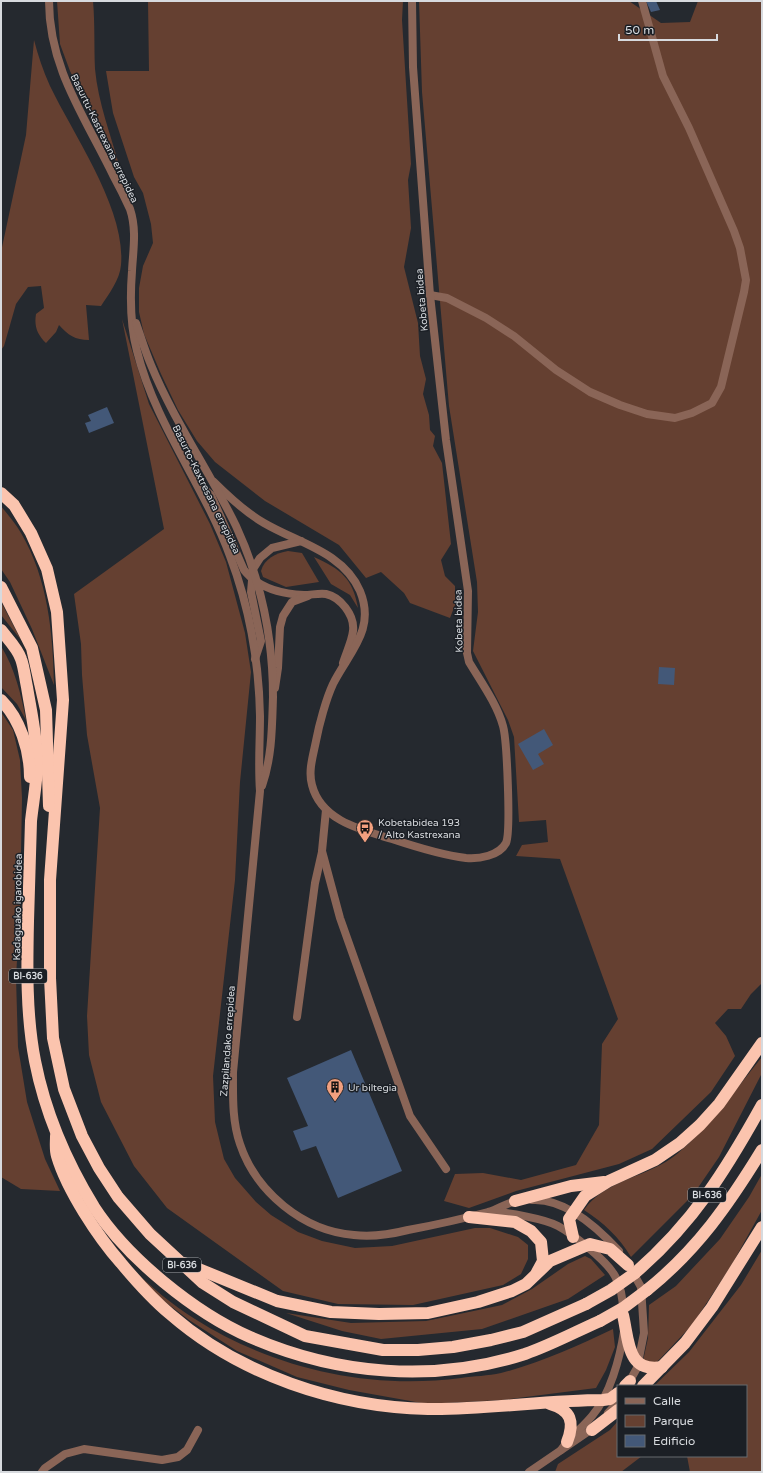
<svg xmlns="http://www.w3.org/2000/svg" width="763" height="1473" font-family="'Varela Round',sans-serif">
	<rect width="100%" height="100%" fill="#25292f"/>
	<g fill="#654031">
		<path d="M57,1H93C95,24 94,46 95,69C98,102 111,136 120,168L107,146L70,71L60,44Z"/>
		<polygon points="148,1 403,1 402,20 411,164 408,180 411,228 404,267 418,323 420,356 426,379 423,394 429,415 430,430 435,436 433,446 442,463 451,544 441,560 445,576 455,586 455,605 450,618 410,603 404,593 381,572 366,578 339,545 265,501 215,462 197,441 178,410 161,374 144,334 139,312 139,288 143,266 153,243 151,224 143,193 134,177 113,113 106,71 149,71"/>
		<polygon points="419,1 629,1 661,23 690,22 698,1 762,1 762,983 751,994 741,1009 728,1009 715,1023 726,1036 735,1056 711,1092 652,1149 619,1164 516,1191 469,1208 444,1201 455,1174 483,1173 521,1180 576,1165 599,1125 602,1044 618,1019 560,859 516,856 522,845 548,842 546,820 519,822 514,737 508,720 473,651 478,612 477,582 449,406 422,92"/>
		<path d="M34,40C38,55 43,71 50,86C74,136 126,209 121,265C120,279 109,294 101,306L86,305L89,340C75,340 68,335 59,325L56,332L46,343C37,334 34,326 36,314L44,308L41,286L28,287L16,304L4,346L1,350V252L26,135Z"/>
		<polygon points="122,319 149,404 210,524 226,562 245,633 251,672 240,782 235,880 213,1076 215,1122 224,1159 235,1178 256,1202 271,1215 298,1232 322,1241 355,1248 392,1246 475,1228 490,1228 518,1237 528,1245 528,1259 521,1274 503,1285 413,1305 338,1304 283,1291 167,1208 134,1166 101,1102 89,1055 87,1016 100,808 87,735 82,675 81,644 74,594 164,529"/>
		<path d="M1,506C8,515 16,524 21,533C48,579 53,633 54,685L32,629L10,582L1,569Z"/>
		<path d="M288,551L302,553L319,582L286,587L263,577L261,571C264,559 276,553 288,551Z"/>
		<path d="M314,557C341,569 353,579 358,608L350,595L331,584Z"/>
		<polygon points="1,602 21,640 1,615"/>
		<path d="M1,646C15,669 21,694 26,720L17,704L1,687Z"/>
		<polygon points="1,712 13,730 20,760 22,798 20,911 16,977 18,1047 27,1102 45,1159 60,1191 21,1189 1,1177"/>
		<path d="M762,1057V1073L719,1157L693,1195L631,1257C619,1237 604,1223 584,1210C605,1179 650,1177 677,1154C710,1126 735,1090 762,1057Z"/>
		<polygon points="762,1174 762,1210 731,1266 692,1325 657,1362 651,1363 643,1361 648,1338 649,1305 676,1286 720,1239 749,1197"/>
		<polygon points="762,1250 762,1472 690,1472 687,1456 746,1456 746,1386 654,1386 689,1352 741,1285"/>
		<polygon points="585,1256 591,1259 605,1275 568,1299 482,1329 381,1339 342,1331 286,1313 351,1323 426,1321 502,1305 532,1289 568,1264"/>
		<path d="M133,1270C152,1287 172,1305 195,1319C274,1369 369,1390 461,1378C474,1376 488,1376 501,1373C540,1363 577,1346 613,1329L615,1347L606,1370L596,1388L502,1400L427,1404L349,1390L297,1377L237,1351L189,1320L148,1289Z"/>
		<polygon points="618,1421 618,1456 642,1456 621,1472 555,1472 558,1464 610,1430"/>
	</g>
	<g fill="#435878">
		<polygon points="646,1 656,1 660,10 651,12"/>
		<polygon points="107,407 114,423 89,433 85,423 91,421 88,415"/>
		<polygon points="659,667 675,668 674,685 658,684"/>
		<polygon points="544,729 553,745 538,754 544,764 533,770 518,744"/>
		<polygon points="351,1050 402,1171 338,1198 316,1146 301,1151 293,1131 308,1126 287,1078"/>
	</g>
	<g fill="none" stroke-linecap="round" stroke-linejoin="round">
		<g stroke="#8a6557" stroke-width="8">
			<polyline points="430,295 447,298 486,318 514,336 556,370 590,392 620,405 647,414 675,418 692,413 712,403 721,387 744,292 746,280 740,248 734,231 689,128 663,76 642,1"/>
			<path d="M196,482L211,495L244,570C258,588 282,594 304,595C311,595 319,593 326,594C340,597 355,615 353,631C352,641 346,653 343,663"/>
			<path d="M214,482C230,498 245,512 264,523C298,543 343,552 360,591C376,630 349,652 333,684C326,699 319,725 316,741C313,756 308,771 312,785C321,821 362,830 392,839C416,847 441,855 466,858C479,859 499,856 506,843C511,832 507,740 503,726C497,704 481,682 469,662L467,653L468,591L446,440L430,295L413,67L412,1"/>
			<polyline points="255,659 261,641 251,592 253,569 260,558 272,548 301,541"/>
			<polyline points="275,688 278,668 280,627 283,616 292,602 308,596"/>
			<polyline points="326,810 322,851 340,918 410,1116 446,1169"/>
			<polyline points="297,1017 315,883 322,852"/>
			<polyline points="42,1472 45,1468 65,1454 84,1449 162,1460 178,1457 187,1450 198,1430"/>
		</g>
		<g stroke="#8a6557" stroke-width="8">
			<path d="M49,1C49,68 85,117 113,175C119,186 125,198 130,209C137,230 133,251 132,271C130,297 130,325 137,351C155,424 204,485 230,556C249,606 259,662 260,716C260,742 258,765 260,791L233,1072C233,1096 232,1121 240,1144C256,1192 303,1231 354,1235C371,1237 392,1234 408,1230C435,1225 462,1219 488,1212C498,1210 508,1201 519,1201"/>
			<path d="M136,323C141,337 145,351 151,365C174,421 210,472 236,526C261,580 273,638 273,697C272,728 272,757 262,786"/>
			<path d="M532,1200C566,1198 598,1228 619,1251"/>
			<path d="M492,1212C507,1212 545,1219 558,1226C573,1234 607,1261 615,1276C621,1287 623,1299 623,1311"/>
			<polyline points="628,1384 637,1368 644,1333 641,1287 632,1271"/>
			<polyline points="608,1413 618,1402"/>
			<path d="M561,1450C570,1437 582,1428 592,1416C610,1395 620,1358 624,1331"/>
			<polyline points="529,1472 595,1427"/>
		</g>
		<g stroke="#fbc4ae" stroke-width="12">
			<polyline points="1,493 14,505 31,533 47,569 57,612 63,700 50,880 50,978 53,1038 64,1089 82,1136 99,1168 118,1197 150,1234 203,1283 233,1302 305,1336 383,1350 418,1350 453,1347 491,1340 523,1332 586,1304"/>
			<polyline points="1,587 32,648 46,710 49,806"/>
			<path d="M1,630C8,639 18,649 21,659C24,667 25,678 27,687C31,712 37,737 37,763C37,782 33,802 31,821C30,854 29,888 28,921C27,967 26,1015 35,1061C45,1112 67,1163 94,1207C127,1258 195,1313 250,1337C337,1375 434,1383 525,1354C551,1345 575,1332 600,1321"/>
			<path d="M1,700C20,719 30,750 30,777"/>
			<path d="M56,1136C56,1143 55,1150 57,1156C67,1190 98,1237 121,1263C136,1281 152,1299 170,1314C240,1375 336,1407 428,1409C487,1410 545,1400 603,1400L610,1399L618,1393"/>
			<polyline points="515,1201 571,1186 604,1182"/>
			<polyline points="469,1217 515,1222 531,1231 541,1242 543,1261 537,1272"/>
			<polyline points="573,1237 569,1219 585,1196 609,1181 655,1160 680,1143 700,1125 719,1104 762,1043"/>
			<polyline points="184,1263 277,1301 331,1312 379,1314 428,1313 478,1302 512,1291 526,1284 550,1261 590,1244 610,1249 628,1265"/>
			<path d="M635,1273C693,1223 726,1170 762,1105"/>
			<path d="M647,1290C697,1250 729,1204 762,1150"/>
			<path d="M623,1315C629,1341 627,1373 662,1367"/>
			<polyline points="625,1386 630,1381"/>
			<polyline points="643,1386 685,1343 712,1307 762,1227"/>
			<path d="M550,1404C571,1410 575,1422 567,1442"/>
			<polyline points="592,1430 618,1410"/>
		</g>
		<g stroke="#fbc4ae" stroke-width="12">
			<polyline points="586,1304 611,1290 635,1273"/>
			<polyline points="600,1321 623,1308 647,1290"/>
		</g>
	</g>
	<defs>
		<g id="bus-pin" transform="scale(0.9)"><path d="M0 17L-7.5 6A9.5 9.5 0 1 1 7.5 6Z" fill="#f2a07f" stroke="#1b1f25"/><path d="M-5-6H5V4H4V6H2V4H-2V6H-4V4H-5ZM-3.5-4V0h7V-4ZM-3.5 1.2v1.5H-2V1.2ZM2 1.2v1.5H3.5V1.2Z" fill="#111"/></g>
		<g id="building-pin" transform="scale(0.9)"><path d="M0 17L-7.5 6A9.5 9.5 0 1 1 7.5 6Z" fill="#f2a07f" stroke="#1b1f25"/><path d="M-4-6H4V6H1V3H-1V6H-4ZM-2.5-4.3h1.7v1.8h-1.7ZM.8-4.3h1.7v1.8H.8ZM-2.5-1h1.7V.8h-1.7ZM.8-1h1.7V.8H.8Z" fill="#111"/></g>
	</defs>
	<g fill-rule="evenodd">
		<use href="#bus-pin" x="365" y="828"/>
		<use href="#building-pin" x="335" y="1087"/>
	</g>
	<g text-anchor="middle" stroke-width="3" stroke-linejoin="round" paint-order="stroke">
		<g fill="#1b1f25" stroke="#9fa2a6" stroke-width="1">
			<rect x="9" y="969" width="38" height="14" rx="3"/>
			<rect x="688" y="1188" width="38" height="14" rx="3"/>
			<rect x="163" y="1258" width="38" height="14" rx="3"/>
		</g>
		<g font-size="9" font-weight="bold" fill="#d7dade">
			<text x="28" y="979">BI-636</text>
			<text x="707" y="1198">BI-636</text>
			<text x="182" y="1268">BI-636</text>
		</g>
		<g font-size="10" fill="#d7dade" stroke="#1b1f25">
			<text transform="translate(105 138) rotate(64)" y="4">Basurtu-Kastrexana errepidea</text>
			<text transform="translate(421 300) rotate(-95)" y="4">Kobeta bidea</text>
			<text transform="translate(207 489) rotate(64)" y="4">Basurto-Kaxtresana errepidea</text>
			<text transform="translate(458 621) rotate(-91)" y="4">Kobeta bidea</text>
			<text transform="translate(17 907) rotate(-89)" y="4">Kadaguako igarobidea</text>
			<text transform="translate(227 1041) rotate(-86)" y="4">Zazpilandako errepidea</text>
		</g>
		<g font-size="10" fill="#d7dade" stroke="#1b1f25" text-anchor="start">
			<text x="378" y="826">Kobetabidea 193<tspan x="378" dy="12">/ Alto Kastrexana</tspan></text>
			<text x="348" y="1091">Ur biltegia</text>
		</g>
	</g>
	<rect width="763" height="1473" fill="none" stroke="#d7dade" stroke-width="4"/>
	<rect x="617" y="1385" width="130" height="72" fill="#1b1f25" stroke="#666a6f"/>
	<rect x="625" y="1398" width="20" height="6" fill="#8a6557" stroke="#666a6f"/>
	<text x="653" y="1405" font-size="12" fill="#d7dade">Calle</text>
	<rect x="625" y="1415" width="20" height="12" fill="#654031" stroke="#666a6f"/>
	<text x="653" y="1425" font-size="12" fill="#d7dade">Parque</text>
	<rect x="625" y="1435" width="20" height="12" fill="#435878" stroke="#666a6f"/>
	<text x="653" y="1445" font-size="12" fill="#d7dade">Edificio</text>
	<path d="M619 34v6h98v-6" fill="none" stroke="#d7dade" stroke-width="2"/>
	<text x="625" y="34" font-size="12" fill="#d7dade" stroke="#1b1f25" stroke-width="3" paint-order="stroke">50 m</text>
</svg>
